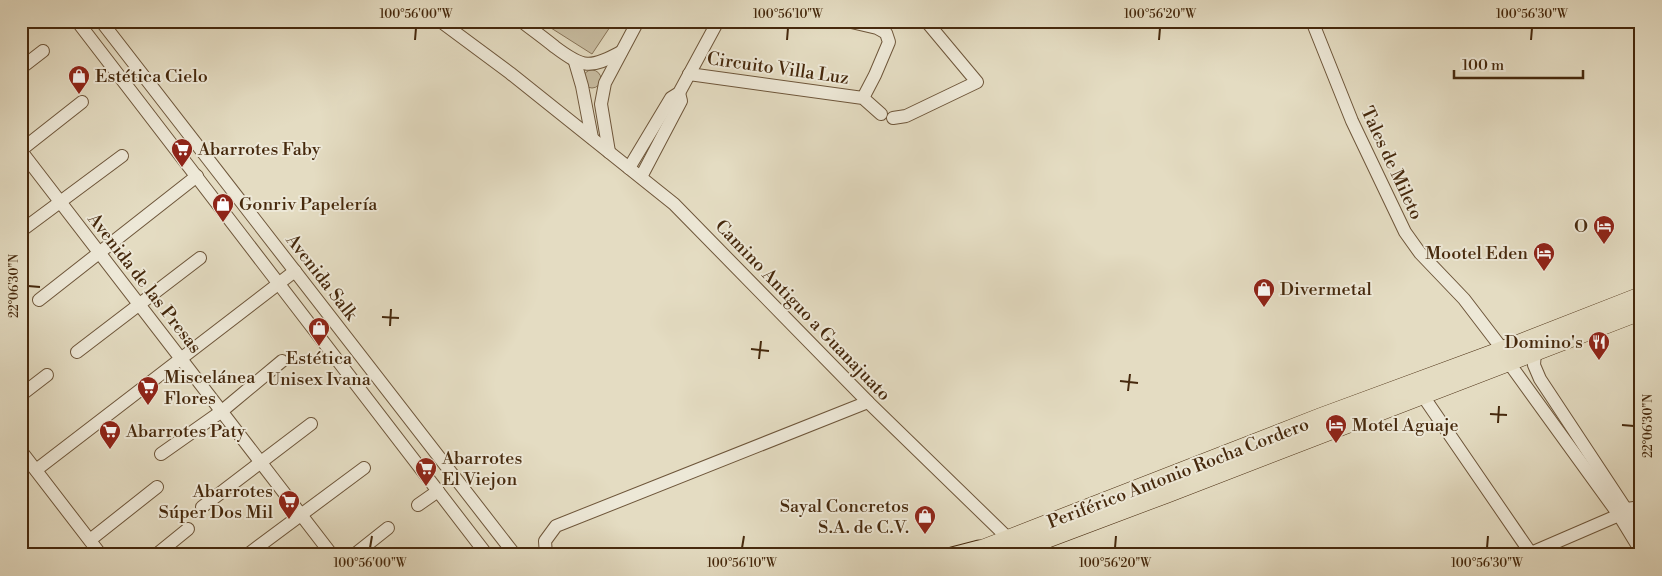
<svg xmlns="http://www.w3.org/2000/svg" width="1662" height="576" font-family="'Libre Bodoni',serif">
	<rect width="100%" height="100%" fill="#e4dcc2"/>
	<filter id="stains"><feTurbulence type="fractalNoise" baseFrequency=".004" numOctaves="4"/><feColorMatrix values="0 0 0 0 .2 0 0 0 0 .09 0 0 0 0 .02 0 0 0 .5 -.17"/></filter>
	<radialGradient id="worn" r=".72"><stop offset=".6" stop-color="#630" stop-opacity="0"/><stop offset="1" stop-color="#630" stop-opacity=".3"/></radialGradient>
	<g fill="#c9bea3" stroke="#887458">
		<polygon points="540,21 614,21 592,54"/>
		<circle cx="592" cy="79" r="9"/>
	</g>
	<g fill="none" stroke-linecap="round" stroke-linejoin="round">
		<g stroke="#6e563a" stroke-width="14">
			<g id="minor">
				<polyline points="77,21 487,555"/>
				<polyline points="101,21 515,555"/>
				<polyline points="440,21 510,73 674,204 868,402 1009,539"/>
				<path d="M521,21C533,30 544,38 555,47C583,68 590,69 621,52"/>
				<polyline points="847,21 877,28 886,33 889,42 875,75 863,98"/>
				<polyline points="1312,21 1352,121 1405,232 1420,253 1464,299 1503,350"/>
				<polyline points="575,62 582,86 592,138"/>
				<polyline points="21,68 43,51"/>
				<polyline points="689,74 863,98 881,114"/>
				<polyline points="893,118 906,116 977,82 926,21"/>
				<polyline points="21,150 82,102"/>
				<polyline points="21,151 332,555"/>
				<polyline points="609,152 601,104 605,83 638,21"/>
				<polyline points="629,168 671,98 679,93 718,21"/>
				<polyline points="641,177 681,101 679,93"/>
				<polyline points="21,231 122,156"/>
				<polyline points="39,300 197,176"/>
				<polyline points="77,352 200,258"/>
				<polyline points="1535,352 1534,365 1540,379 1641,532"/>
				<polyline points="1509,363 1619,515 1641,551"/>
				<polyline points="21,395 47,375"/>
				<polyline points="1423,396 1532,555"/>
				<polyline points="21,451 101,555"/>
				<polyline points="161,454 222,411 282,361"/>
				<polyline points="36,470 295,271"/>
				<polyline points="418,505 438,491"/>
				<polyline points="202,507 311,424"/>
				<polyline points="90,540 157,487"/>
				<polyline points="1031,545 1040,555"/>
				<polyline points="1531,553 1619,515 1627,509 1641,507"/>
				<polyline points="156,555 188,529"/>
				<polyline points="247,555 364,468"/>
				<polyline points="354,555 388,528"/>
				<polyline points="546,555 545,541 556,526 868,402"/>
			</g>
		</g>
		<g stroke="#46290d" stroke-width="17">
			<polyline id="major" points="952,555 979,548"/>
		</g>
		<g stroke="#46290d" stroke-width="19">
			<g id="highway">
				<polyline points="967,555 1321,417 1503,350 1641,296"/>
				<polyline points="1004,555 1166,494 1641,311"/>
			</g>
		</g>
		<use href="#minor" stroke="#ede8d7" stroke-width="12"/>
		<use href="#major" stroke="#e4dcc2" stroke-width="15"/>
		<use href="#highway" stroke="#e4dcc2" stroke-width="18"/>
	</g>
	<path fill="none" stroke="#46290d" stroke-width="2" d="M415,40L416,28M787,40L788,28M1159,40L1160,28M1531,40L1532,28M28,286L40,287M382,317L399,318M390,326L391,309M751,349L769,351M759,359L761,341M1120,381L1138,383M1128,391L1130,374M1490,414L1507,415M1498,423L1499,406M1622,425L1634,426M370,548L372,536M742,548L744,536M1115,548L1116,536M1487,548L1488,536"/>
	<defs>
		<g id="shop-pin" transform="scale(1.125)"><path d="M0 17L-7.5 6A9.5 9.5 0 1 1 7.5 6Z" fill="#8f2418" stroke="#ede8d7"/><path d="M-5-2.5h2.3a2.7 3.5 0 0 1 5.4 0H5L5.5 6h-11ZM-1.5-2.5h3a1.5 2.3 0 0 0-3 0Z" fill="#fff"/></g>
		<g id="supermarket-pin" transform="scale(1.125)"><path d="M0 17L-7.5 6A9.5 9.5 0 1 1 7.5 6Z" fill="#8f2418" stroke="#ede8d7"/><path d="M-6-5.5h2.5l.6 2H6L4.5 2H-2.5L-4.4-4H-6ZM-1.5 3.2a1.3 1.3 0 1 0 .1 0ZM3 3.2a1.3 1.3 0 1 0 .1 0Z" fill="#fff"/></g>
		<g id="hotel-pin" transform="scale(1.125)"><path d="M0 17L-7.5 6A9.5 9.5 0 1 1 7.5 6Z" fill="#8f2418" stroke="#ede8d7"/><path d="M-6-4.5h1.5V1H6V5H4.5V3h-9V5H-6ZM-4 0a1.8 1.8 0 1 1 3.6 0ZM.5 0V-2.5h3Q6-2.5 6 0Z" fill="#fff"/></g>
		<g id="restaurant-pin" transform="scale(1.125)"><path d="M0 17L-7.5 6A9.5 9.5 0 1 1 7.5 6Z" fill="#8f2418" stroke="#ede8d7"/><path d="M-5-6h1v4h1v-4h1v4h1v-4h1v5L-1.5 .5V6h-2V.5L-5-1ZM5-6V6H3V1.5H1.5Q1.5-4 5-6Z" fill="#fff"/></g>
	</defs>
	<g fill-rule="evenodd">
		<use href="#shop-pin" x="79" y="76"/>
		<use href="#supermarket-pin" x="182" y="149"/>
		<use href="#shop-pin" x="223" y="204"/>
		<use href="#hotel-pin" x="1604" y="226"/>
		<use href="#hotel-pin" x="1544" y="253"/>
		<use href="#shop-pin" x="1264" y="289"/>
		<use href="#shop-pin" x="319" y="328"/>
		<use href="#restaurant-pin" x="1599" y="342"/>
		<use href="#supermarket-pin" x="148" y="387"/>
		<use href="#hotel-pin" x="1336" y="425"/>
		<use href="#supermarket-pin" x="110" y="431"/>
		<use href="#supermarket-pin" x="426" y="468"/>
		<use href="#supermarket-pin" x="289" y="501"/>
		<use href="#shop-pin" x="925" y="516"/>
	</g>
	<g text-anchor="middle" stroke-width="4" stroke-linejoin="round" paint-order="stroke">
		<g font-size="18" fill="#46290d" stroke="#ede8d7">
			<text transform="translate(778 68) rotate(8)" y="6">Circuito Villa Luz</text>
			<text transform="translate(1392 163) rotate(65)" y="6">Tales de Mileto</text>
			<text transform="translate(322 277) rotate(52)" y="6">Avenida Salk</text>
			<text transform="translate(145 283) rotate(52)" y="6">Avenida de las Presas</text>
			<text transform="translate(803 310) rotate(46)" y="6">Camino Antiguo a Guanajuato</text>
			<text transform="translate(1178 473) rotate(-21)" y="6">Periférico Antonio Rocha Cordero</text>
		</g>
		<g font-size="18" fill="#46290d" stroke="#ede8d7" text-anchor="start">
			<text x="95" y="82">Estética Cielo</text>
			<text x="198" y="155">Abarrotes Faby</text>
			<text x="239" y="210">Gonriv Papelería</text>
			<text x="1588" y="232" text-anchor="end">O</text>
			<text x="1528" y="259" text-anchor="end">Mootel Eden</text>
			<text x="1280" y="295">Divermetal</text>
			<text x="1583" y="348" text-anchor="end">Domino's</text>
			<text x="319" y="364" text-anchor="middle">Estética<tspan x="319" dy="21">Unisex Ivana</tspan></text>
			<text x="164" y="383">Miscelánea<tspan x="164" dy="21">Flores</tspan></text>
			<text x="1352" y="431">Motel Aguaje</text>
			<text x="126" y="437">Abarrotes Paty</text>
			<text x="442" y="464">Abarrotes<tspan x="442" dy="21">El Viejon</tspan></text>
			<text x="273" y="497" text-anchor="end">Abarrotes<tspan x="273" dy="21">Súper Dos Mil</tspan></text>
			<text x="909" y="512" text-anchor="end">Sayal Concretos<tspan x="909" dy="21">S.A. de C.V.</tspan></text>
		</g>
	</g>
	<rect width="1662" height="576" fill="none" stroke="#e4dcc2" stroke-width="55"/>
	<path d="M1454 70v8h129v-8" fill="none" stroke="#46290d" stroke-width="2.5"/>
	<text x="1462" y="70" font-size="15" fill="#46290d" stroke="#ede8d7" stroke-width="4" paint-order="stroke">100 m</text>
	<rect x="28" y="28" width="1606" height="520" fill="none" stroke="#46290d" stroke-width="2"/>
	<g font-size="12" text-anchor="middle" fill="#46290d">
		<text x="416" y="18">100°56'00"W</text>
		<text x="788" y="18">100°56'10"W</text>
		<text x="1160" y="18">100°56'20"W</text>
		<text x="1532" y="18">100°56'30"W</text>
		<text transform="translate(14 286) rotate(-90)" y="4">22°06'30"N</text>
		<text transform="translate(1648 426) rotate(-90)" y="4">22°06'30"N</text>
		<text x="370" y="567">100°56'00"W</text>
		<text x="742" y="567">100°56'10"W</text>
		<text x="1115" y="567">100°56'20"W</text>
		<text x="1487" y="567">100°56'30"W</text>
	</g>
	<rect width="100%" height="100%" filter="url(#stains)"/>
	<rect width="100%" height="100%" fill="url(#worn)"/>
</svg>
